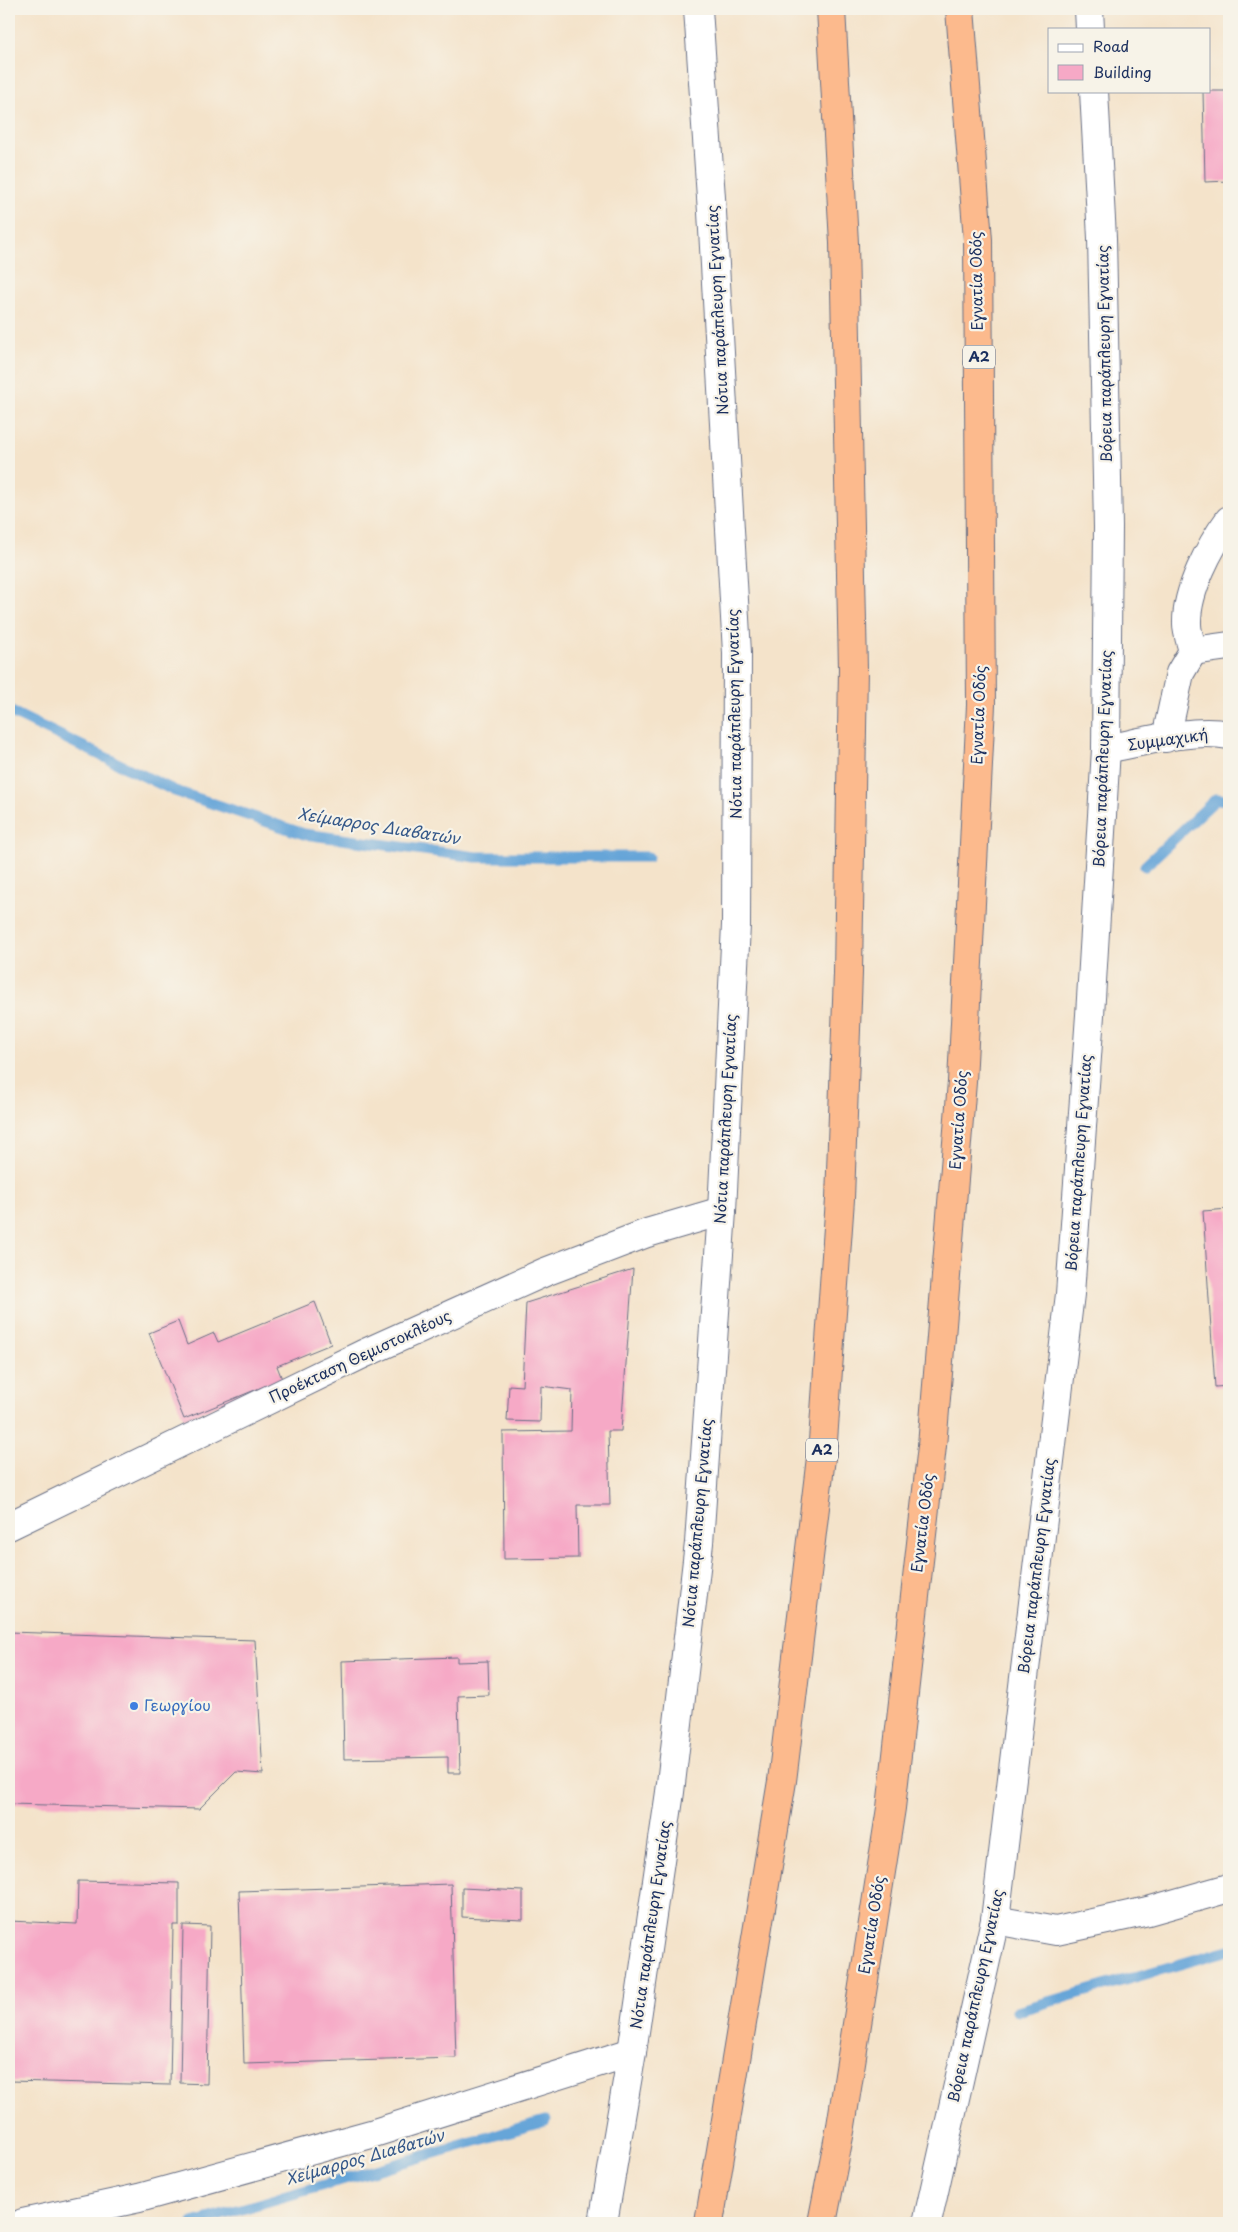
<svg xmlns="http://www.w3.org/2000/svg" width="1238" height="2232" font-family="'Playpen Sans',sans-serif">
	<rect width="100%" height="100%" fill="#f7f3e8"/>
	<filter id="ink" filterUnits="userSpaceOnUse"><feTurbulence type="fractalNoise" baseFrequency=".02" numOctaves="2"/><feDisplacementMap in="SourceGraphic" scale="10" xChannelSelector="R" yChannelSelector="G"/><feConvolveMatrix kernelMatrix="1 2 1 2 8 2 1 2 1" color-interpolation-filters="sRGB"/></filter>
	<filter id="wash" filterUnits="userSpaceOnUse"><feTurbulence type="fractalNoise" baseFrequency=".0096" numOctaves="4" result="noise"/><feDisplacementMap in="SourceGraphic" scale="20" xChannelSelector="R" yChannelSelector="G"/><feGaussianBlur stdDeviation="1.12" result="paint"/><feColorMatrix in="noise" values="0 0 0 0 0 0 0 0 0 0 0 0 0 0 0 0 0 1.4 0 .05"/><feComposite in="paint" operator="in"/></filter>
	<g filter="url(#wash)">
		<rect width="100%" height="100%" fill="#f4e3ca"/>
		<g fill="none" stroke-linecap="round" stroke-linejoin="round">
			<g stroke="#66a5d8" stroke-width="11">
				<polyline points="9,711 175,791 304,834 476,857 648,857"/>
				<polyline points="1145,866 1216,799 1229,800"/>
				<polyline points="1017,2011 1229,1950"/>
				<polyline points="193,2223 545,2121"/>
			</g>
		</g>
		<g id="blocks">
			<g fill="#f6a9c6">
				<polygon points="1203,91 1229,91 1229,181 1205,182"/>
				<polygon points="1229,1209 1229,1386 1215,1387 1203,1211"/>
				<polygon points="633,1269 621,1431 608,1431 610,1505 577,1505 578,1558 504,1559 503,1432 571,1431 572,1390 541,1386 540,1422 507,1421 509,1385 522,1386 526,1303"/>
				<polygon points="315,1302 331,1344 277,1366 282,1379 184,1419 149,1333 178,1321 187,1345 214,1333 218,1342"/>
				<polygon points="9,1632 255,1640 263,1774 236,1772 199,1809 9,1804"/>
				<polygon points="457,1657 457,1662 488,1661 489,1695 458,1696 460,1773 448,1773 448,1757 344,1759 342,1661"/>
				<polygon points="78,1881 179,1883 179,1925 173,1925 170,2085 9,2081 9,1921 77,1924"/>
				<polygon points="451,1884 456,2058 244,2064 239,1891"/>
				<polygon points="462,1888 523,1891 523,1920 462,1917"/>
				<polygon points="183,1925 210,1926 207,2084 180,2083"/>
			</g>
		</g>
	</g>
	<g filter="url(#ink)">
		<use href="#blocks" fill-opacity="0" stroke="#676e84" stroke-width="1"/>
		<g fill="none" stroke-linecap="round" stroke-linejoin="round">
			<g stroke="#676e84" stroke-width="30">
				<g id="minor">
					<polyline points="1089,9 1090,29"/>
					<polyline points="1193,651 1229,646"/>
					<path d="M1166,738L1180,673L1193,651C1191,643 1187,633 1187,624C1186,591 1210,546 1229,520"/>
					<path d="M1106,749C1143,742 1192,728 1229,735"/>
					<polyline points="9,1526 363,1354 545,1272 647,1233 722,1211"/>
					<polyline points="995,1920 1056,1931 1148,1911 1229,1888"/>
					<polyline points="23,2223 139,2198 371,2134 632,2052"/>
					<polyline points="603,2223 632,2052 670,1792 699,1543 722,1211 736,925 737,653 712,212 698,9"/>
					<polyline points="927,2223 995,1920 1070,1294 1090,1015 1106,749 1108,527 1102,238 1094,91"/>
				</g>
			</g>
			<g stroke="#676e84" stroke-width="30">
				<g id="highway">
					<polyline points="709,2223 782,1781 823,1441 840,1199 848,973 853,669 844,243 831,9"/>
					<polyline points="822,2223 841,2126 891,1808 932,1446 962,1082 981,705 978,240 960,9"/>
				</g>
			</g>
			<use href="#minor" stroke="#fff" stroke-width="28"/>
			<use href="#highway" stroke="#fcba8d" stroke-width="28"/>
		</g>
	</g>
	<circle fill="#3f7fe0" stroke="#f7f3e8" stroke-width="2" cx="134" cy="1706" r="5"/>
	<g text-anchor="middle" stroke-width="4.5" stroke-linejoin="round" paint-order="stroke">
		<g fill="#f7f3e8" stroke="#5d6a87" stroke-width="1">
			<rect x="963" y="345.5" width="32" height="23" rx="4"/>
			<rect x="806" y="1438.5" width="32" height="23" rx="4"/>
		</g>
		<g font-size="14" font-weight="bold" fill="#1b2f5e">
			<text x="979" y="362">Α2</text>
			<text x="822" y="1455">Α2</text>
		</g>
		<g font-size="15" fill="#1b2f5e" stroke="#f7f3e8">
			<text transform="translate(977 281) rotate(-91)" y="5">Εγνατία Οδός</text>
			<text transform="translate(718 310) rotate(-93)" y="5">Νότια παράπλευρη Εγνατίας</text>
			<text transform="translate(1105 354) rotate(-91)" y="5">Βόρεια παράπλευρη Εγνατίας</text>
			<text transform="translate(735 714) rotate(-91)" y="5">Νότια παράπλευρη Εγνατίας</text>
			<text transform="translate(979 715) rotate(-88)" y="5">Εγνατία Οδός</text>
			<text transform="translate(1168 740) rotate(-8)" y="5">Συμμαχική</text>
			<text transform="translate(1103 759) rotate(-88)" y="5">Βόρεια παράπλευρη Εγνατίας</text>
			<text transform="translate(726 1119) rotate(-87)" y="5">Νότια παράπλευρη Εγνατίας</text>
			<text transform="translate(959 1120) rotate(-86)" y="5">Εγνατία Οδός</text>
			<text transform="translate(1079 1163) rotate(-86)" y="5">Βόρεια παράπλευρη Εγνατίας</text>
			<text transform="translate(360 1357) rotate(-25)" y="5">Προέκταση Θεμιστοκλέους</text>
			<text transform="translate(698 1523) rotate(-85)" y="5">Νότια παράπλευρη Εγνατίας</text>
			<text transform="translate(923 1523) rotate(-83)" y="5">Εγνατία Οδός</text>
			<text transform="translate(1037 1566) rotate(-83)" y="5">Βόρεια παράπλευρη Εγνατίας</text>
			<text transform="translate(651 1925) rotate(-82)" y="5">Νότια παράπλευρη Εγνατίας</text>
			<text transform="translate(872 1925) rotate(-81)" y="5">Εγνατία Οδός</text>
			<text transform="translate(976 1996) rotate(-78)" y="5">Βόρεια παράπλευρη Εγνατίας</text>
		</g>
		<g font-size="15" fill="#366cbe" stroke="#f7f3e8" text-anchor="start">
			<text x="144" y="1711">Γεωργίου</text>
		</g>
		<g font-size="16" font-style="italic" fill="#355889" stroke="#f7f3e8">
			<text transform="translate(379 826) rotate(9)" y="6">Χείμαρρος Διαβατών</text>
			<text transform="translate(365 2157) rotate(-16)" y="6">Χείμαρρος Διαβατών</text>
		</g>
	</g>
	<rect width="1238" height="2232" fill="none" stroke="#f7f3e8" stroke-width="30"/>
	<rect x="1048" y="28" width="162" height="65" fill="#f7f3e8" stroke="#9fa5b1"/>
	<rect x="1058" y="44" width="25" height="8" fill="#ffffff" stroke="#9fa5b1"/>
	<text x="1093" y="52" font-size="15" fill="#1b2f5e">Road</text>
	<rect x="1058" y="65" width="25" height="15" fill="#f6a9c6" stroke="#9fa5b1"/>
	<text x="1093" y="78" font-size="15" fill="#1b2f5e">Building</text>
</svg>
